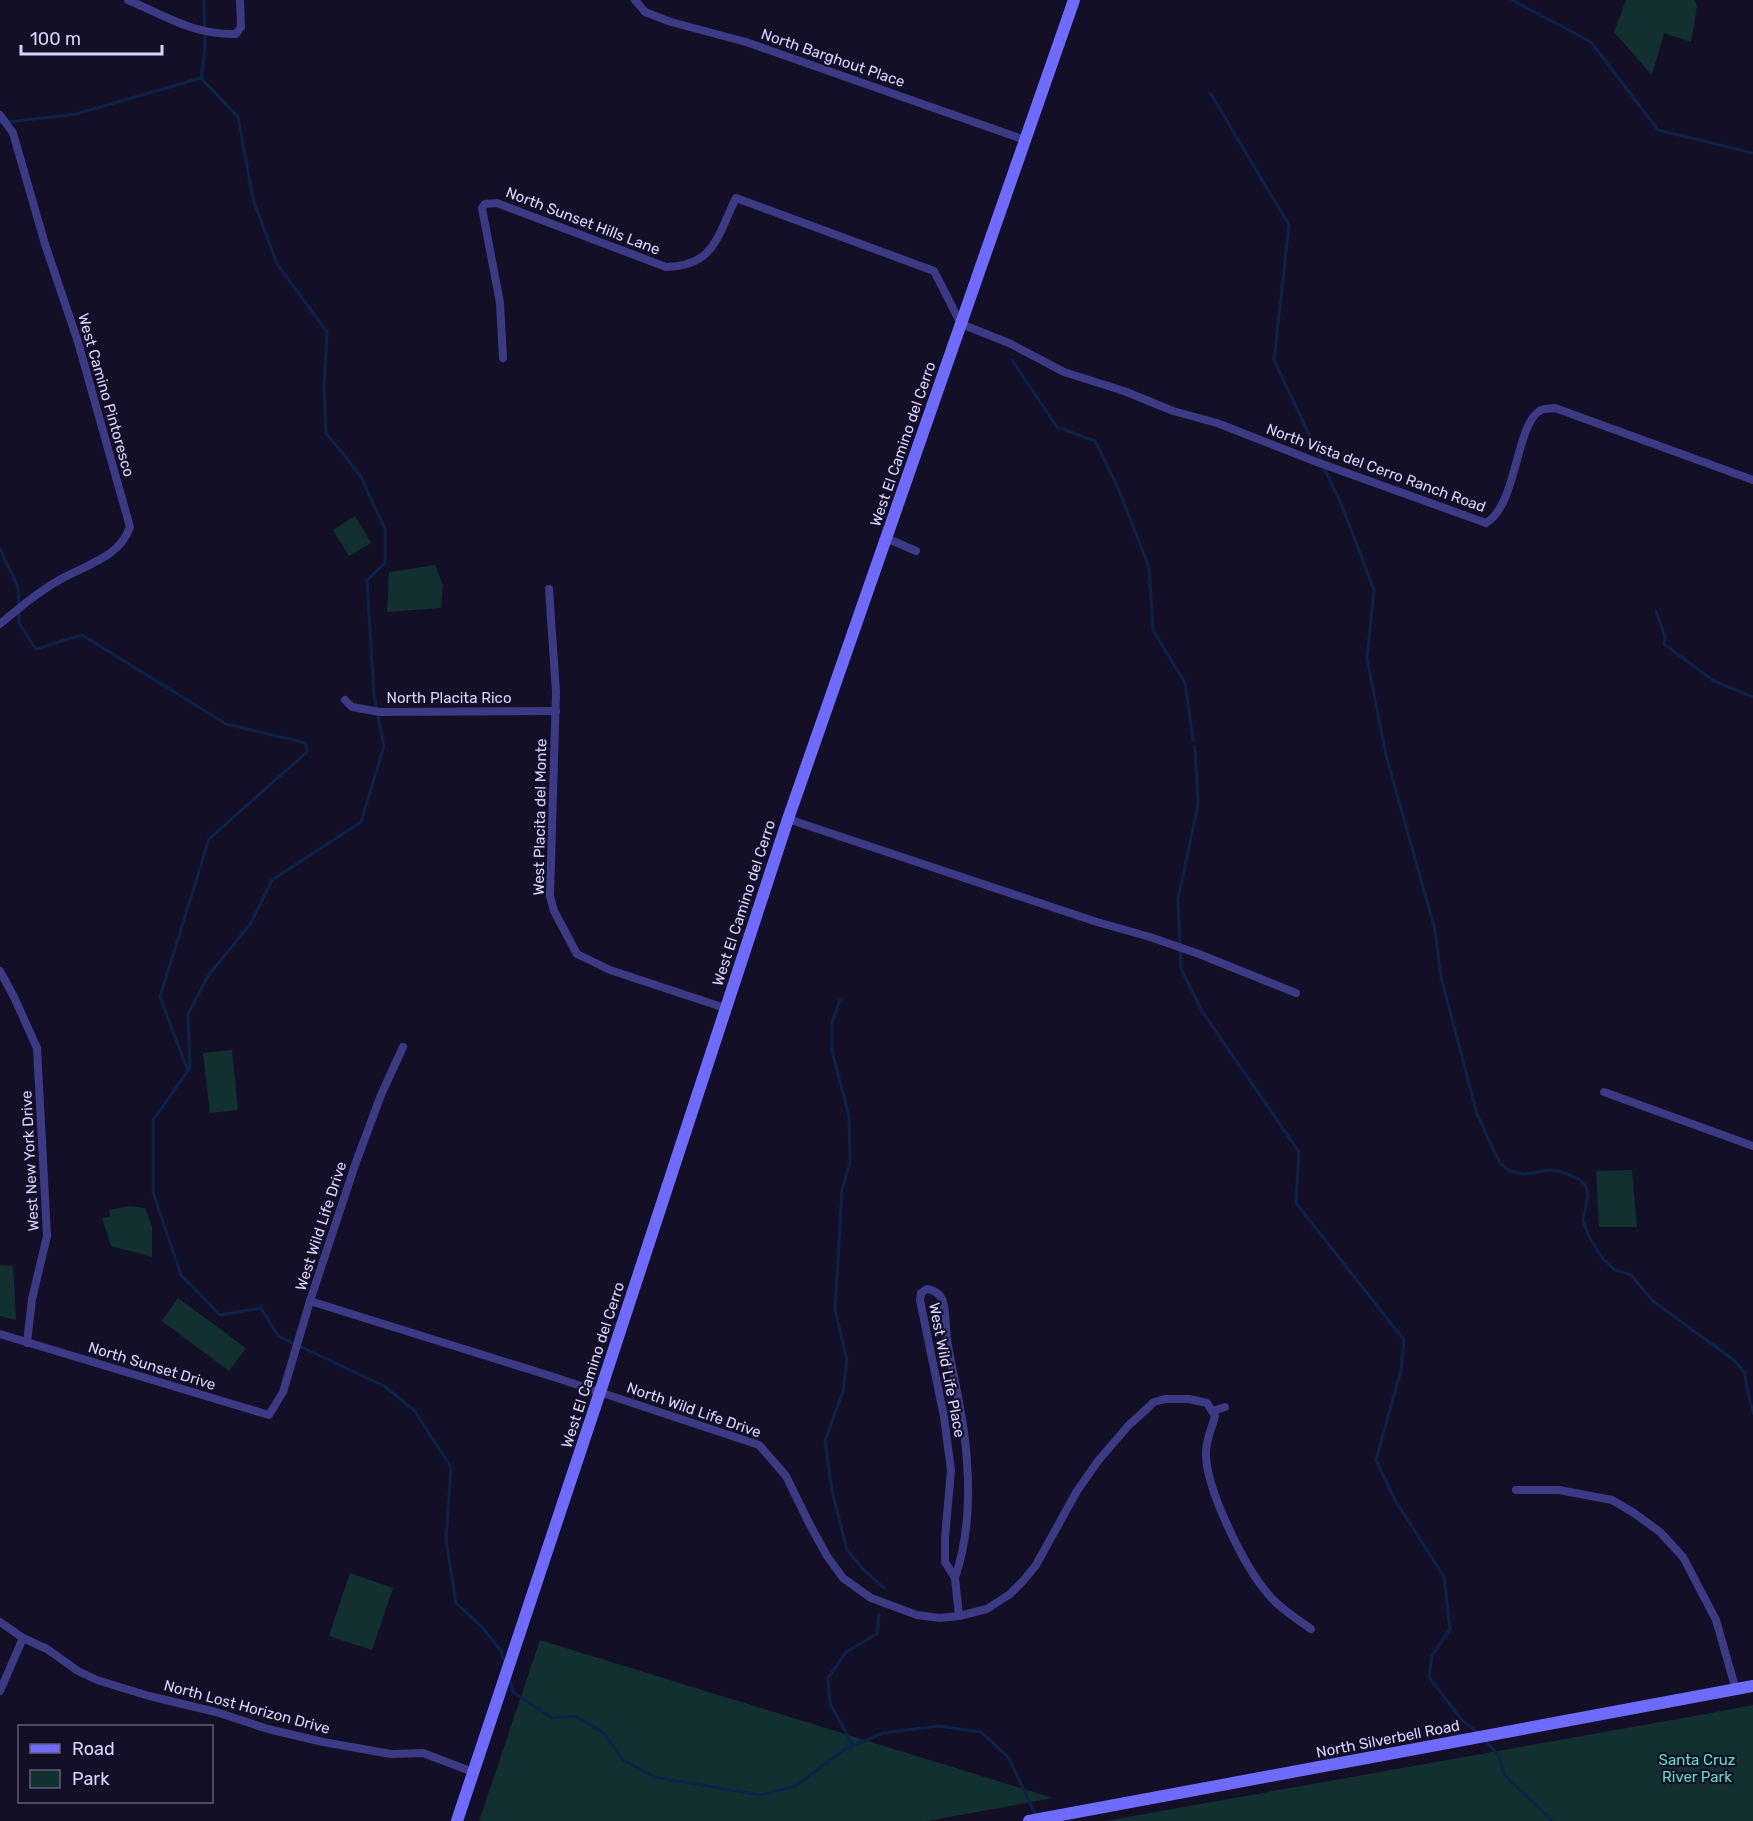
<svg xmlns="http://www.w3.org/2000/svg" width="1753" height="1821" font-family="Rubik,sans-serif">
	<rect width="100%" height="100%" fill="#130f26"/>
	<g fill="#12302f">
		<polygon points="1626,0 1695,0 1697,7 1691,42 1664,33 1652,75 1614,32"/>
		<polygon points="355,516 371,543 349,556 333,530"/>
		<polygon points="435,565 443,585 441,608 387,612 389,572"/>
		<polygon points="232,1050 238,1110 210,1113 203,1053"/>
		<polygon points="1632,1170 1637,1227 1599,1227 1596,1171"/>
		<polygon points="129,1206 145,1208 152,1227 152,1257 111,1246 102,1218 110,1217 109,1210"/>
		<polygon points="0,1265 13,1266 16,1320 0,1316"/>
		<polygon points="178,1298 246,1348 229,1371 162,1321"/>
		<polygon points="350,1573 393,1588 372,1650 329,1636"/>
		<polygon points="540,1640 1053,1798 927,1821 479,1821"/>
		<polygon points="1753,1705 1753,1821 1105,1821 1711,1713"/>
	</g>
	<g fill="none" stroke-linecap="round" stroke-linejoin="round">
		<g stroke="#0c2248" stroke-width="3">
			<polyline points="204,0 205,51 201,78 238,117 253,199 277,264 327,332 324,387 326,433 360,475 385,529 385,563 367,580 374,695 384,746 361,822 272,880 251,923 208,976 188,1014 190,1068 153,1120 153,1192 181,1275 220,1315 261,1308 278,1336 384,1386 414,1410 451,1467 446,1540 456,1603 482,1627 501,1651 505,1663"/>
			<polyline points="1512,0 1591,42 1658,130 1753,153"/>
			<polyline points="1211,94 1289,225 1274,360 1322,462"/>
			<polyline points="0,123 76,114 201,78"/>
			<polyline points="1012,360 1057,427 1095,441 1118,488 1149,567 1153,630 1185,683 1193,740"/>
			<polyline points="1324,468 1341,503 1374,590 1367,659 1386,755 1435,930 1441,977 1477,1114 1493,1149 1500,1163 1510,1171 1524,1174 1550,1170 1560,1171 1579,1179 1586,1186 1588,1196 1583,1220 1589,1237 1603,1259 1615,1270 1631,1275 1653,1301 1735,1361 1745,1373 1746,1384 1753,1413"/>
			<polyline points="0,549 18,587 19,606"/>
			<polyline points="1656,611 1665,637 1664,644 1714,681 1753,697"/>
			<polyline points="19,612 19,623 36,649 82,635 226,724 306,743 307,752 209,839 160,997 188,1071"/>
			<polyline points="1195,747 1198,804 1178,899 1181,969 1202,1011 1299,1152 1296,1203 1404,1340 1401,1370 1376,1460 1395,1500 1444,1577 1450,1629 1432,1656 1429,1677 1461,1719 1479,1734"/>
			<polyline points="840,1000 832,1022 832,1051 849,1116 850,1162 842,1190 835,1310 847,1360 843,1391 825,1441 832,1491 847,1550 864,1570 884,1588"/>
			<polyline points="509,1678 513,1692 552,1718 575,1716 604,1733 623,1760 654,1777 760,1795 796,1786 845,1749 883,1733 939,1726 981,1732 1009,1758 1036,1816"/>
			<polyline points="1484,1739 1498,1755 1505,1776 1553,1821"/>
			<polyline points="853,1746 830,1703 828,1678 846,1652 877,1634 879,1614"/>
		</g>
		<g stroke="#3d3a85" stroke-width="8">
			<path d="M128,0C166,16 193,35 236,34L241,27L240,0"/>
			<polyline points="635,0 645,12 671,22 746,42 1025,140"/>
			<path d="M0,115L13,133L45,244L78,342L130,527C120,557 86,565 61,579C38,592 19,608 0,624"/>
			<path d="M503,358L500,303L482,208L485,204L497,203L666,267C715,266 717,236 736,198L934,271L961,324L1009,343L1064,372L1124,391L1173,411L1217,423L1314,461L1486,523C1518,504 1515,424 1541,410C1545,408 1551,409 1555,408L1753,480"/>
			<polyline points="886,538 916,551"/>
			<polyline points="549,589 556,692 550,896 554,911 577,954 610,970 725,1008"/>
			<polyline points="345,700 352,707 380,712 556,711"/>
			<polyline points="788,819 1097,922 1150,937 1199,954 1296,993"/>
			<polyline points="0,971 14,997 37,1048 47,1236 32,1299 27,1343"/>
			<polyline points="1604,1092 1753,1146"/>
			<path d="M310,1301L557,1378L759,1445L786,1476L809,1523L827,1556L843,1578L871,1598L917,1615L940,1618L959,1616L987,1609L1010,1594L1024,1580L1036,1565L1077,1491L1098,1461L1128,1426L1154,1402L1165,1399H1189L1207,1403L1215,1416C1212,1428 1206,1440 1206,1452C1205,1488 1244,1566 1268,1594C1279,1608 1296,1618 1311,1629"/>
			<polyline points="0,1334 269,1415 283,1392 310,1301 355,1165 381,1095 403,1047"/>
			<polyline points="1213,1411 1225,1407"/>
			<polyline points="1516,1490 1559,1490 1612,1500 1634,1513 1660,1532 1683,1557 1716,1620 1736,1690"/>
			<path d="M955,1578C967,1542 970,1501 967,1463C965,1422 954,1381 947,1340C945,1327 947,1311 942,1299C939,1293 933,1290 927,1289L921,1293L920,1300L944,1417L951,1470L945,1538V1562L955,1578L959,1616"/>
			<polyline points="0,1622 23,1638 47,1649 78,1671 97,1680 149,1696 216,1712 268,1729 323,1742 391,1754 423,1753 473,1772"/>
			<polyline points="0,1691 23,1638"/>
		</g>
		<g stroke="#6f6bff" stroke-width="12">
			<polyline points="457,1821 600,1392 788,819 1074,0"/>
			<polyline points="1029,1821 1753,1686"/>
		</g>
	</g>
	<g text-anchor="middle" stroke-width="4.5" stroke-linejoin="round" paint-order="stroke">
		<g font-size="15" fill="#d9d4ff" stroke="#130f26">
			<text transform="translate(833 58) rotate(19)" y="5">North Barghout Place</text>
			<text transform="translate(583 221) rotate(21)" y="5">North Sunset Hills Lane</text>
			<text transform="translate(106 395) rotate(74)" y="5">West Camino Pintoresco</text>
			<text transform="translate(903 444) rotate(-71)" y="5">West El Camino del Cerro</text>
			<text transform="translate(1376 468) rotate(20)" y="5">North Vista del Cerro Ranch Road</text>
			<text x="449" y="703">North Placita Rico</text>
			<text transform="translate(540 817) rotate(-89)" y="5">West Placita del Monte</text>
			<text transform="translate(744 903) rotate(-72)" y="5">West El Camino del Cerro</text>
			<text transform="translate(30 1161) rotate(-93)" y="5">West New York Drive</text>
			<text transform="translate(321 1226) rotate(-72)" y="5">West Wild Life Drive</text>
			<text transform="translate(593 1365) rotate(-72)" y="5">West El Camino del Cerro</text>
			<text transform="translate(152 1366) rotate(17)" y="5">North Sunset Drive</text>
			<text transform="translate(947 1370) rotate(79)" y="5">West Wild Life Place</text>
			<text transform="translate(694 1410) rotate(19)" y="5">North Wild Life Drive</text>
			<text transform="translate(247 1707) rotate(15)" y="5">North Lost Horizon Drive</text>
			<text transform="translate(1388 1739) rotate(-11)" y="5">North Silverbell Road</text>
		</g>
		<g font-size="15" fill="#5fe0c0" stroke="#130f26">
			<text x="1697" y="1765">Santa Cruz<tspan x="1697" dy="17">River Park</tspan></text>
		</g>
	</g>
	<rect x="18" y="1725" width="195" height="78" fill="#130f26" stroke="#625e7d" stroke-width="1.5"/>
	<rect x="30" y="1744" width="30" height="9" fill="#6f6bff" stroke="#625e7d" stroke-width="1.5"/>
	<text x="72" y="1755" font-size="18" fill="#d9d4ff">Road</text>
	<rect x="30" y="1770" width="30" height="18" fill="#12302f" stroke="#625e7d" stroke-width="1.5"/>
	<text x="72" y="1785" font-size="18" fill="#d9d4ff">Park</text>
	<path d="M21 45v9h141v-9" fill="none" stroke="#d9d4ff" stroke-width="3"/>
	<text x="30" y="45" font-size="18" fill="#d9d4ff" stroke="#130f26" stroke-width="4.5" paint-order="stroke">100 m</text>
</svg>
